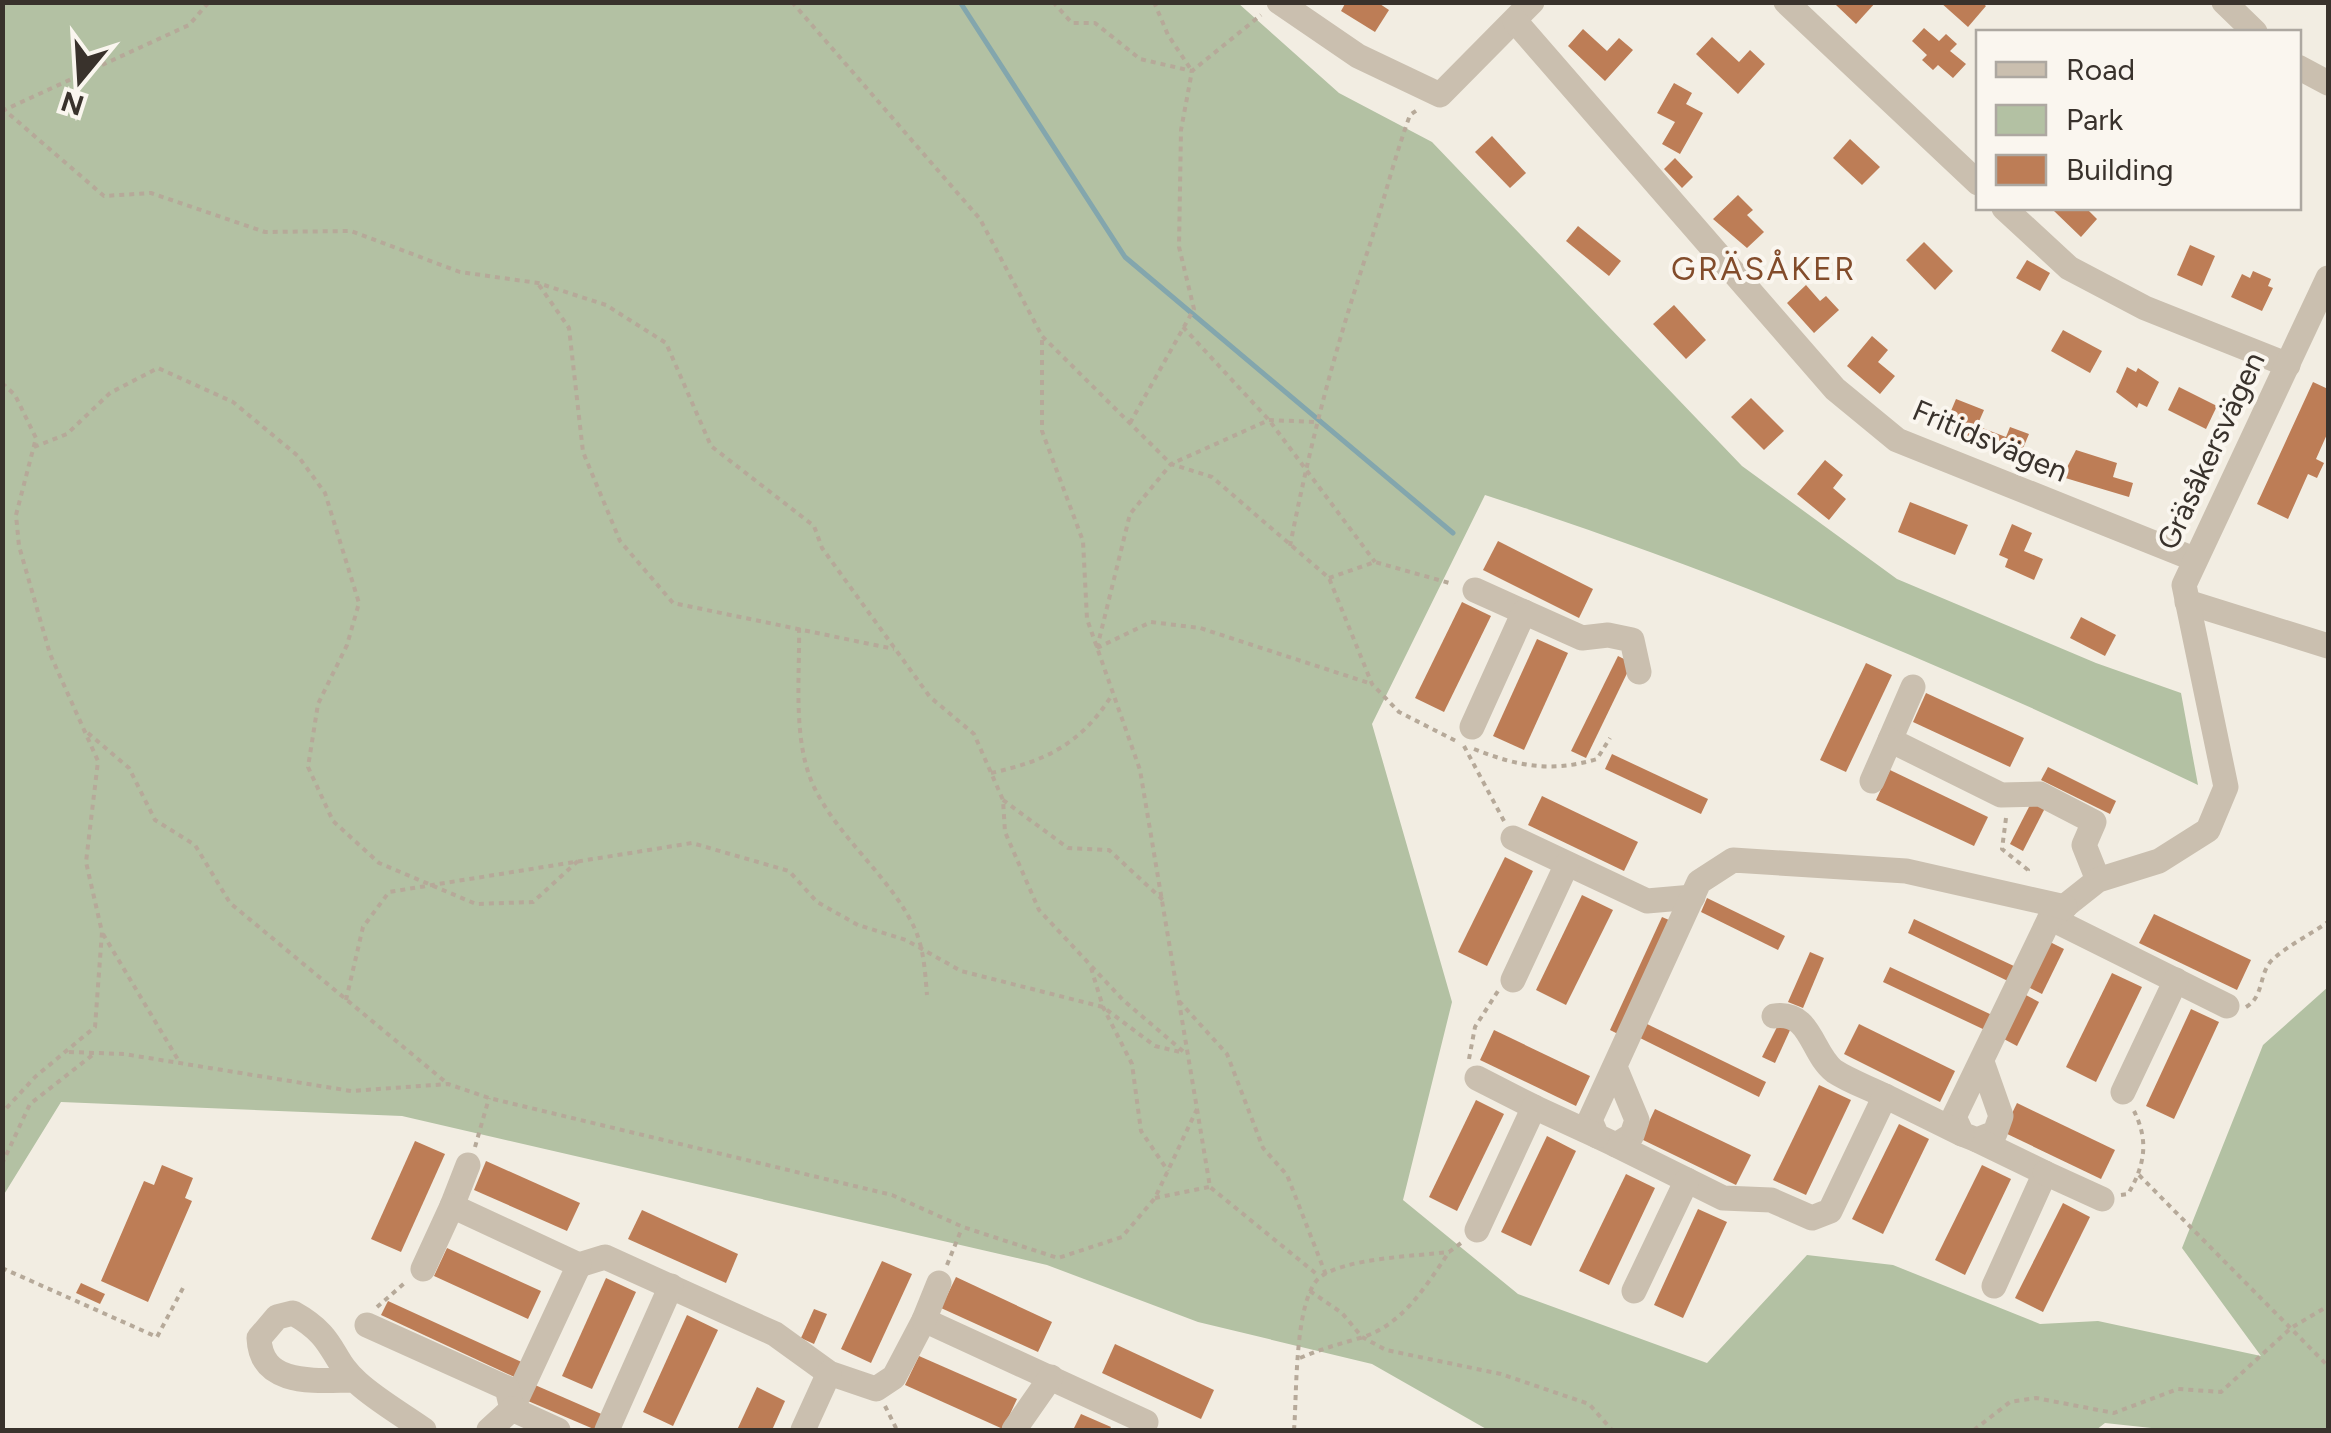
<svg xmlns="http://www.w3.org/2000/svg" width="2331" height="1433" font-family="Figtree,sans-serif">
	<rect width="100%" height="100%" fill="#f2ede2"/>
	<path fill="#b3c1a3" d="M3,2L1238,3L1339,93L1432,142L1742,466L1897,579L2096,663L2181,693L2198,785C1967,675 1729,574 1485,495L1372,724L1452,1002L1403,1200L1518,1294L1707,1363L1807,1255L1893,1265L2040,1324L2098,1321L2261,1356L2182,1248L2263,1045L2328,987V1430H2170L2105,1423L2096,1430H1488L1372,1364L1198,1322L1047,1265L402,1116L61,1102L3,1196Z"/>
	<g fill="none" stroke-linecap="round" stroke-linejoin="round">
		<polyline stroke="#83a6ad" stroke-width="5" points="960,2 1125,257 1453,533"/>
	</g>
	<g fill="#bd7d56">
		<polygon points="1346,2 1377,2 1389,10 1375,32 1341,11"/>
		<polygon points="1838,2 1876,2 1856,24 1836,5"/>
		<polygon points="1940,2 1981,2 1986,6 1968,27"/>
		<polygon points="1924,28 1939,41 1946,34 1957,44 1950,51 1966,64 1953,78 1938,65 1933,70 1922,60 1927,55 1912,41"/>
		<polygon points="1583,29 1607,51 1619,38 1633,50 1605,81 1568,46"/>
		<polygon points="1712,37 1739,62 1750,50 1765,64 1738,94 1696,54"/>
		<polygon points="1674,83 1692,93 1686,104 1703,113 1680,154 1662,144 1675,122 1657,113"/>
		<polygon points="1492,136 1526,173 1510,188 1475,152"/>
		<polygon points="1850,139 1880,167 1862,185 1833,158"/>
		<polygon points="1675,158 1693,177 1682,188 1664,169"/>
		<polygon points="1738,195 1753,210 1747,215 1764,232 1747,248 1713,219"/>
		<polygon points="2057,208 2090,208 2088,210 2097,219 2081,237 2054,211"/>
		<polygon points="1578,226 1621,261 1609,276 1566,241"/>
		<polygon points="1924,242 1953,271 1935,290 1906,260"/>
		<polygon points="2190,245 2215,256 2202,286 2177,275"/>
		<polygon points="2027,260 2050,273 2040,291 2016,278"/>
		<polygon points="2253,271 2271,279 2268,286 2273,288 2262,311 2231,297 2242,274 2250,278"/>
		<polygon points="1806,285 1820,301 1826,296 1839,310 1814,333 1787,303"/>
		<polygon points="1674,305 1706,340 1686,359 1653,324"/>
		<polygon points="2063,330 2102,351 2090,373 2051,351"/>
		<polygon points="1872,336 1888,350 1878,362 1895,376 1880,394 1847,366"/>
		<polygon points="2127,367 2136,372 2138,368 2159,382 2147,407 2139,403 2137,408 2116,392"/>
		<polygon points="2313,382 2328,389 2328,432 2316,459 2324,463 2317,478 2308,474 2288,519 2257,504"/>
		<polygon points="2179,387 2217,406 2206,429 2168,410"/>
		<polygon points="1751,398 1784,431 1764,450 1731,417"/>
		<polygon points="1956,399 1984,410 1977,426 2006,437 2010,427 2029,434 2018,460 1943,430"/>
		<polygon points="2076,450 2117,463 2113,477 2133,483 2129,497 2062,477"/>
		<polygon points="1825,460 1843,475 1833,488 1846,499 1829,520 1797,494"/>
		<polygon points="1910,502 1968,525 1955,555 1898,532"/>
		<polygon points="2012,524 2032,533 2024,551 2043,559 2034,580 2005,567 2008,559 1999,555"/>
		<polygon points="1498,541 1593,589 1579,618 1483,570"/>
		<polygon points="1462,602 1491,616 1444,712 1415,698"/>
		<polygon points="2081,617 2116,635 2105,656 2070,638"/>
		<polygon points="1537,639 1568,653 1524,750 1493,736"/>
		<polygon points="1618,656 1632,663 1586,758 1571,751"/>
		<polygon points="1866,663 1892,675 1846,772 1820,760"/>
		<polygon points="1926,693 2024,738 2010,767 1913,722"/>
		<polygon points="1612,754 1708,799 1701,814 1605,769"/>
		<polygon points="2048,767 2116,801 2110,814 2041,780"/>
		<polygon points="1890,770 1988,817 1974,846 1876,800"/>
		<polygon points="1542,796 1638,842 1624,871 1528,825"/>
		<polygon points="2032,801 2045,808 2023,851 2010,844"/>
		<polygon points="1505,857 1533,871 1487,966 1458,952"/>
		<polygon points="1582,895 1613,910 1566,1005 1536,990"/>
		<polygon points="1707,898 1785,936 1778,950 1701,912"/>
		<polygon points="2154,914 2251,960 2237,990 2139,943"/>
		<polygon points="1662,917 1676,923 1624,1037 1610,1030"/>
		<polygon points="1914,919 2016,967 2010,982 1908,933"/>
		<polygon points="2050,942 2064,949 2042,994 2028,987"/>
		<polygon points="1810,952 1824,958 1803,1008 1788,1002"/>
		<polygon points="1890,967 1992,1015 1985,1030 1883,982"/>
		<polygon points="2112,973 2142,987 2096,1082 2066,1067"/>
		<polygon points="2024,994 2039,1002 2017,1046 2002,1038"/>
		<polygon points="2191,1009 2219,1022 2174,1119 2146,1106"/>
		<polygon points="1645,1023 1766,1082 1759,1097 1638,1037"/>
		<polygon points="1779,1023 1791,1028 1775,1063 1762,1057"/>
		<polygon points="1859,1024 1955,1071 1940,1102 1844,1054"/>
		<polygon points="1494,1030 1590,1076 1576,1106 1480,1060"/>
		<polygon points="1819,1085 1851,1100 1806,1195 1773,1180"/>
		<polygon points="1476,1100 1504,1114 1457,1211 1429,1197"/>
		<polygon points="2017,1103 2115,1150 2101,1179 2003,1132"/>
		<polygon points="1655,1109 1751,1155 1736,1185 1641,1139"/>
		<polygon points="1899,1124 1929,1139 1883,1234 1852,1219"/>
		<polygon points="1547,1136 1576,1151 1531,1246 1501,1232"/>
		<polygon points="415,1141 445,1154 401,1252 371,1239"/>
		<polygon points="486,1161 580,1203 567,1231 474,1190"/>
		<polygon points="162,1165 193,1178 185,1198 192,1201 148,1302 101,1281 144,1181 154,1185"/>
		<polygon points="1982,1165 2011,1179 1965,1275 1935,1260"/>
		<polygon points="1626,1174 1655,1188 1609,1285 1579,1271"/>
		<polygon points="2063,1203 2090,1217 2043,1312 2015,1298"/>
		<polygon points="1698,1209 1727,1222 1683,1318 1654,1305"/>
		<polygon points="642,1210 738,1254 726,1283 628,1239"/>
		<polygon points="447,1248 541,1291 528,1319 434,1276"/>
		<polygon points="882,1261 912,1274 871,1363 841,1349"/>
		<polygon points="956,1277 1052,1322 1038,1352 941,1308"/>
		<polygon points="606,1278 636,1292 592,1389 562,1376"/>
		<polygon points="81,1283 105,1294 100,1304 76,1293"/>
		<polygon points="388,1301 528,1365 521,1380 381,1315"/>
		<polygon points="814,1309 827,1314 814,1344 801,1338"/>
		<polygon points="687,1315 718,1330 673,1426 643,1412"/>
		<polygon points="1115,1344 1214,1390 1201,1419 1102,1373"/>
		<polygon points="919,1356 1017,1399 1003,1429 905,1385"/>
		<polygon points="535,1385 606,1416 596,1430 528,1401"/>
		<polygon points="757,1387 785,1401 772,1430 737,1430"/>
		<polygon points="1081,1414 1111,1427 1109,1430 1073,1430"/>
	</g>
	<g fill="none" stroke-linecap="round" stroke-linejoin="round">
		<g stroke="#b6a999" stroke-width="4" stroke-dasharray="5 5" stroke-linecap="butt">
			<polyline points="792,2 980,219 1042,336 1171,464 1212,477 1329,578 1372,684 1399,712 1456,741"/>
			<polyline points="1053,2 1072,23 1095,23 1140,59 1192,71"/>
			<polyline points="1154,2 1168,35 1192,71"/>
			<polyline points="2,108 104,196 151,193 265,232 351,231 460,272 538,283 606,305 666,343 711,446 814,526 822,548 930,697 974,734 1003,800 1005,832 1039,910 1123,1000 1185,1053"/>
			<polyline points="2,111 189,25 209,2"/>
			<polyline points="539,285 569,328 583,452 620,541 673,603 894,649"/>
			<polyline points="1183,327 1269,420 1375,562"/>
			<polyline points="2,383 15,395 36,438 16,515 19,546 50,654 98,761 86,862 102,932 95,1027 35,1077 2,1113"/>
			<polyline points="1130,423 1194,309 1179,247 1181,130 1192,71 1261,15"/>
			<polyline points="34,447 67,434 110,393 158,368 233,402 298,456 325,493 359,603 347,645 318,704 308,767 333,821 379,863 476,904 533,902 579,860"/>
			<path d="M1290,546C1309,449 1333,356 1364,262C1381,213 1392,164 1410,115L1420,108"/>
			<polyline points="1329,578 1375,562 1453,584"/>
			<path d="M799,628C800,678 792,743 815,789C840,839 890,877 914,927C924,948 925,972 927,995"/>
			<polyline points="1097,648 1130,514 1171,464 1269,420 1315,422"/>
			<polyline points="1097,648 1151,622 1200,628 1372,684"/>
			<polyline points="88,733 129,768 155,820 195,845 230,903 448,1084"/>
			<polyline points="1464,746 1504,821"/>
			<path d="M1474,749C1517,766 1551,773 1597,759L1610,738"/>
			<path d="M991,773C1046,761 1081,744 1112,695"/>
			<polyline points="1003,800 1068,848 1109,850 1163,900"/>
			<polyline points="2006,818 2002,849 2028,870 2026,874"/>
			<polyline points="103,934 180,1063"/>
			<polyline points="1091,968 1103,1007 1132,1064 1141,1131 1168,1171"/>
			<polyline points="346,1000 363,927 389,892 692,843 789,871 817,902 858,925 906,940 961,971 1103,1007 1155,1046 1180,1052"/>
			<polyline points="1179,1001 1227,1054 1263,1148 1287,1175 1326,1275"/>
			<path d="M2246,1007C2265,996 2258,973 2273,959C2289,945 2311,934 2328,922"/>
			<polyline points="69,1052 124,1054 351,1091 448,1084 489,1098 892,1195 963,1227 1058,1258 1122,1237 1155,1198 1197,1109 1140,770 1087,619 1083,541 1042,431 1042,336"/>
			<polyline points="1469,1059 1475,1027 1498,991"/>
			<polyline points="1197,1109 1210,1187 1319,1276"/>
			<polyline points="475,1147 489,1098"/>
			<polyline points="2,1164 30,1104 95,1053"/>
			<polyline points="2139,1175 2328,1366"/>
			<path d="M2121,1195L2128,1194C2145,1165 2149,1141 2134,1111"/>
			<polyline points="1155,1198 1209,1187"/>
			<polyline points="947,1265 962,1228"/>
			<polyline points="2,1268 157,1337 183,1288"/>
			<polyline points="1310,1291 1342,1313 1362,1337 1386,1350 1501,1374 1589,1404 1612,1430"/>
			<polyline points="377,1307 407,1281"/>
			<path d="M1300,1358C1321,1349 1339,1344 1360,1338C1402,1326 1426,1286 1449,1252"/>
			<polyline points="885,1406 897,1430"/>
			<polyline points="1286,1430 1298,1430"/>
			<path d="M1294,1430C1297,1396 1294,1301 1319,1278C1343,1258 1417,1256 1449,1252L1461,1243"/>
			<polyline points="1974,1430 2010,1402 2036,1398 2114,1413 2178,1389 2221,1392 2291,1328 2328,1306"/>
		</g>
		<g stroke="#cabfaf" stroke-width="25">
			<polyline points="1279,2 1358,56 1440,95 1532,2"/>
			<polyline points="1786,2 1978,183"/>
			<polyline points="2224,2 2255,32"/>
			<polyline points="1515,21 1835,389 1897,440 2194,559"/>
			<polyline points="2298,67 2328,83"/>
			<polyline points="2004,208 2069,268 2145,308 2288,365"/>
			<polyline points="1475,590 1524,612"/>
			<polyline points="2187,602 2328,646"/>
			<polyline points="1913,687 1890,740 2001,795 2040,794 2094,822 2084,845 2098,880"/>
			<polyline points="1472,727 1524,612 1582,638 1608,635 1632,640 1639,672"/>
			<polyline points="1872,781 1890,740"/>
			<polyline points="1513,838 1647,901 1693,897"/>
			<polyline points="2050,918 2227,1006"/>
			<polyline points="1513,980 1567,864"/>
			<path d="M1774,1016C1811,1010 1811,1053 1834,1071C1849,1081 1869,1088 1885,1096"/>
			<polyline points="1982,1062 2001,1116 1995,1133 1977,1140 1962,1134 1954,1117 2050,918 2098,880 2159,861 2208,830 2226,787 2184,585 2328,278"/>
			<polyline points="1615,1067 1637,1120 1632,1135 1616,1145 1597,1136 1590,1120 1699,882 1733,860 1906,871 2065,907"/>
			<polyline points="1477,1078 1534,1107"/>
			<polyline points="2123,1092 2176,980"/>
			<polyline points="1977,1140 2045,1173 1994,1286"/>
			<polyline points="1616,1145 1723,1198 1771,1200 1812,1218 1830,1211 1885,1096 1962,1134"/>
			<polyline points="2045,1173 2102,1199"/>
			<polyline points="452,1206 468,1165"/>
			<polyline points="1477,1230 1534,1107 1597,1136"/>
			<polyline points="579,1265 605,1257 775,1334 829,1373 876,1389 894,1377 924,1320 1146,1422 1142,1430"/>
			<polyline points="423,1269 452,1206 579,1265 512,1409"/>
			<polyline points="1634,1291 1687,1180"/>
			<polyline points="924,1320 939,1283"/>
			<polyline points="367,1325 507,1388 512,1409"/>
			<path d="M354,1380C318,1380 261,1388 259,1338L277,1317L293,1313C338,1338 329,1358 358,1383C378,1401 403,1415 424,1430"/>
			<polyline points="489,1430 512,1409 558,1430"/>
			<polyline points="607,1430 671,1286"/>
			<polyline points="803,1430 829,1373"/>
			<polyline points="1014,1430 1051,1377"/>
		</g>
	</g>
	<g text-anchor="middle" stroke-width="8" stroke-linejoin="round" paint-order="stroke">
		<g font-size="30" fill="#39322c" stroke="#faf6ef">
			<text transform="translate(1990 441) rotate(23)" y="10">Fritidsvägen</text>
			<text transform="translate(2211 451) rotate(-65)" y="10">Gräsåkersvägen</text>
		</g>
		<g font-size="32" letter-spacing="2.5" fill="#824c2b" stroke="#faf6ef">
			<text x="1764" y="280">GRÄSÅKER</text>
		</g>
	</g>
	<rect width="2331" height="1433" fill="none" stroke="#39322c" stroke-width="10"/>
	<rect x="1976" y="30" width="325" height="180" fill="#faf6ef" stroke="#ada8a1" stroke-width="2.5"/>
	<rect x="1996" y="62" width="50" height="15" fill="#cabfaf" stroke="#ada8a1" stroke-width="2.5"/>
	<text x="2066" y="80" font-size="30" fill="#39322c">Road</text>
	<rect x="1996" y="105" width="50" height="30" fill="#b3c1a3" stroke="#ada8a1" stroke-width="2.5"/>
	<text x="2066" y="130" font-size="30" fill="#39322c">Park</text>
	<rect x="1996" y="155" width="50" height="30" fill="#bd7d56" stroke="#ada8a1" stroke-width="2.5"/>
	<text x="2066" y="180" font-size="30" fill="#39322c">Building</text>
	<g transform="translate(80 80) rotate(198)" stroke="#faf6ef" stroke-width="8" paint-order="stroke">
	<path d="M0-8L18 38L0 25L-18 38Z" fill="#39322c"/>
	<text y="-15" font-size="28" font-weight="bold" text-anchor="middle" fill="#39322c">N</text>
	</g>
</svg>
